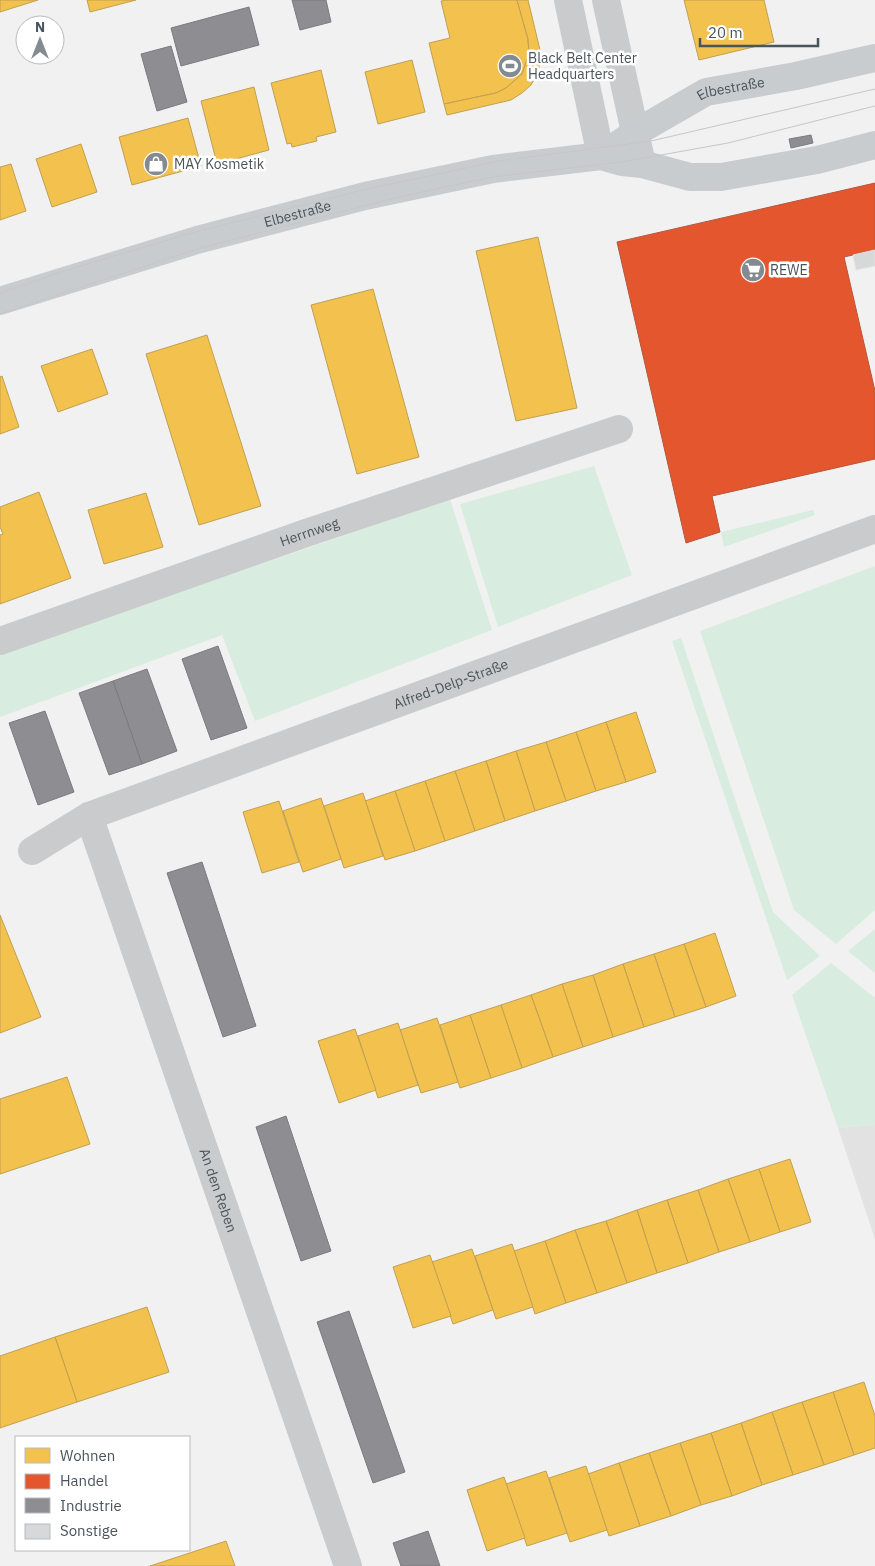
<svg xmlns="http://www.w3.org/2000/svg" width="875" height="1566" font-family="'IBM Plex Sans',sans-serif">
	<rect width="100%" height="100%" fill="#f1f1f1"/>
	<polygon fill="#e3e2e2" points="875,1125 875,1239 838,1128"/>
	<g fill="#d8eddf">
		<polygon points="594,466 632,575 498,627 460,504"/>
		<polygon points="450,499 492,630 255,721 222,635 0,717 0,654"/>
		<polygon points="813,510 815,515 724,547 721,532"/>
		<polygon points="875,566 875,910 836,944 794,910 700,631"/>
		<polygon points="681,638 773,912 820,956 787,980 672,641"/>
		<polygon points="875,929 875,973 848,951"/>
		<polygon points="831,963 875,998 875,1125 838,1128 792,995"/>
	</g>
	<g fill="#f2c14e" stroke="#c0a052">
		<polygon points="0,0 38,0 0,12"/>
		<polygon points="87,0 136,0 90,12"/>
		<polygon points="447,0 517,0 528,39 529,54 522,74 506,88 496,93 444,104 429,43 450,38 441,1"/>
		<polygon points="517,0 528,0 540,50 540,63 537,74 531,85 522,93 511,100 447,115 444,104 496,93 506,88 522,74 529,54 528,39"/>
		<polygon points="684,0 764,0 774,42 699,60"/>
		<polygon points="412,60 425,112 378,124 365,72"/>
		<polygon points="321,70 336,132 316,137 317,141 292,147 291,143 287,144 271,83"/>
		<polygon points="254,87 269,150 217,164 201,101"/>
		<polygon points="188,118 201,166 132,185 119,137"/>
		<polygon points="81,144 97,192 52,207 36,159"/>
		<polygon points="11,164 26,211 0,220 0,167"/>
		<polygon points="538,237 577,408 516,421 476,251"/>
		<polygon points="373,289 419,457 357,474 311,305"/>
		<polygon points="207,335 261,506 199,525 146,354"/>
		<polygon points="92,349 108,394 58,412 41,366"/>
		<polygon points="2,376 19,427 0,434 0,377"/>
		<polygon points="39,492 71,578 0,604 0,535 3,534 0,527 0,507"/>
		<polygon points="146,493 163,547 104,564 88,510"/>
		<polygon points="636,712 656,772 626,782 606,722"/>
		<polygon points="606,722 626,782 596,791 576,732"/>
		<polygon points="576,732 596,791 566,801 546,742"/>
		<polygon points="546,742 566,801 535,811 516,751"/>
		<polygon points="516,751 535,811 505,821 486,761"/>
		<polygon points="486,761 505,821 475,831 455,771"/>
		<polygon points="455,771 475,831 445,841 425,781"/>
		<polygon points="425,781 445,841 415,851 395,791"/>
		<polygon points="395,791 415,851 385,860 365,801"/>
		<polygon points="363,793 383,856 344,868 324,806"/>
		<polygon points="321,798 341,859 303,872 283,811"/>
		<polygon points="279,801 299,862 262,873 243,812"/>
		<polygon points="0,915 41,1017 0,1033"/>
		<polygon points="715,933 736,996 706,1007 684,944"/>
		<polygon points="684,944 706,1007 675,1017 654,954"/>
		<polygon points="654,954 675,1017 644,1027 623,964"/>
		<polygon points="623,964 644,1027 613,1037 593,975"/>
		<polygon points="593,975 613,1037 583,1047 562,984"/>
		<polygon points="562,984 583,1047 553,1057 531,995"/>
		<polygon points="531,995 553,1057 522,1068 501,1005"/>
		<polygon points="501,1005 522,1068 491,1078 470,1015"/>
		<polygon points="470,1015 491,1078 460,1088 440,1025"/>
		<polygon points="437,1018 458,1082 421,1093 400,1030"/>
		<polygon points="398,1023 418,1085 378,1098 358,1036"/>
		<polygon points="355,1029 376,1090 339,1103 318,1041"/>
		<polygon points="67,1077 90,1144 0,1174 0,1099"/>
		<polygon points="790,1159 811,1222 780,1232 759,1169"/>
		<polygon points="759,1169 780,1232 750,1242 728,1179"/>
		<polygon points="728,1179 750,1242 719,1252 698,1190"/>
		<polygon points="698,1190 719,1252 688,1263 667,1200"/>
		<polygon points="667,1200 688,1263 657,1273 637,1210"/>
		<polygon points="637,1210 657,1273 627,1283 606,1221"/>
		<polygon points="606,1221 627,1283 597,1293 575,1230"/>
		<polygon points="575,1230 597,1293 566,1303 545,1241"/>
		<polygon points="545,1241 566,1303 535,1314 514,1251"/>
		<polygon points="512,1244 533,1307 496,1319 475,1256"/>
		<polygon points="472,1249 493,1310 453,1324 432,1262"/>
		<polygon points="430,1255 451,1316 413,1328 393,1267"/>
		<polygon points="147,1307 169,1372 77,1402 55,1337"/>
		<polygon points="55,1337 77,1402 0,1428 0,1356"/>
		<polygon points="864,1382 875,1416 875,1448 854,1455 833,1392"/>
		<polygon points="833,1392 854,1455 824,1465 802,1402"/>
		<polygon points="802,1402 824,1465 793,1475 772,1412"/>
		<polygon points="772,1412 793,1475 762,1485 741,1423"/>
		<polygon points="741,1423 762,1485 732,1496 711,1433"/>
		<polygon points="711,1433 732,1496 701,1505 680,1443"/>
		<polygon points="680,1443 701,1505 671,1516 649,1453"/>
		<polygon points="649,1453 671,1516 640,1526 619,1463"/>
		<polygon points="619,1463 640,1526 609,1536 588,1474"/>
		<polygon points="586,1466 607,1530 570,1542 549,1478"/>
		<polygon points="546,1471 567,1533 527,1546 506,1484"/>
		<polygon points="504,1477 525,1538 487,1551 467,1490"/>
		<polygon points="226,1541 235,1566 150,1566"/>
	</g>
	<polygon fill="#e4572e" stroke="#b6563c" points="875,183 875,250 844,257 875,391 875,459 712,496 720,532 686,543 617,242"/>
	<g fill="#8d8d92" stroke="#797c82">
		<polygon points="292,0 326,0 331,22 300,30"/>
		<polygon points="249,7 259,45 181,66 171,28"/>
		<polygon points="171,46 187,102 157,111 141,54"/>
		<polygon points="811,135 813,143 791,148 789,139"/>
		<polygon points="218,646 247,728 211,740 182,659"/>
		<polygon points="147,669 177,751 142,764 113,681"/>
		<polygon points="113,681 142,764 109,775 79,693"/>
		<polygon points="45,711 74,792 38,805 9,723"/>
		<polygon points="202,862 256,1026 223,1037 167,873"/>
		<polygon points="286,1116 331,1251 301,1261 256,1127"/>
		<polygon points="349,1311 405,1472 373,1483 317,1322"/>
		<polygon points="428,1531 440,1566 401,1566 393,1543"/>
	</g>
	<polygon fill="#d7d8da" stroke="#e3e3e3" points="875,250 875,266 856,270 853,255"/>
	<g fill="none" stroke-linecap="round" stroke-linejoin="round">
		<g stroke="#c9cbcc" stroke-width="28">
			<polyline points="568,0 601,156"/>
			<polyline points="606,0 642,164"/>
			<path id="s1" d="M0,641L306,533L619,429"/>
			<path id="s2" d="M89,816L348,1566"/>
			<path id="s3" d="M32,851L89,816L875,529"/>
		</g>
		<g stroke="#c9ccce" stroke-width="28">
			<path id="s4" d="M601,156L635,133L706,92L796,76L875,58"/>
			<path id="s5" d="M0,301L197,240L365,196L493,169L601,156L622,162L642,164L690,177H721L817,160L875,145"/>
		</g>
		<g stroke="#c5c6c7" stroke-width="1">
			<polyline points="0,293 67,270 195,232 363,190 499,161 651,141 875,89"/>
			<polyline points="0,314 200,248 403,196 492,177 622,162 728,143 875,106"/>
		</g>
	</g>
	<defs>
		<g id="stadium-disc" transform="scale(1.25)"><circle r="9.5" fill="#848b90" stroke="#fff"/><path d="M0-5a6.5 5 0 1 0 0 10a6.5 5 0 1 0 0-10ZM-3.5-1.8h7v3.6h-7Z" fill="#fff"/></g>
		<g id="shop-disc" transform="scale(1.25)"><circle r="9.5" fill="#848b90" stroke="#fff"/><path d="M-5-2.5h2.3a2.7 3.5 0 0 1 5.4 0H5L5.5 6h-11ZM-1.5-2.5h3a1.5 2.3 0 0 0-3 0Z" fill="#fff"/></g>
		<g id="supermarket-disc" transform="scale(1.25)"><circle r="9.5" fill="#848b90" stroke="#fff"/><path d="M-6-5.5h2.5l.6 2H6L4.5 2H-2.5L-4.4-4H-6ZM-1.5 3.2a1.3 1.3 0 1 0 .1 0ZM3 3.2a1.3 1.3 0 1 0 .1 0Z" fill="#fff"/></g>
	</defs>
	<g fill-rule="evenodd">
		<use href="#stadium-disc" x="510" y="66"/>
		<use href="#shop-disc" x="156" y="164"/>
		<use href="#supermarket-disc" x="753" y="270"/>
	</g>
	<g text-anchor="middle" stroke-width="5" stroke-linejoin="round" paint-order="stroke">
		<g font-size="14" fill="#4a545b" stroke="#fff" text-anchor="start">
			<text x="528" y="63">Black Belt Center<tspan x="528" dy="16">Headquarters</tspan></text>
			<text x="174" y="169">MAY Kosmetik</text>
			<text x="770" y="275">REWE</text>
		</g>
		<g font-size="14" fill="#4a545b" stroke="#fff">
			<text dy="5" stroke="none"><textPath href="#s4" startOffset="148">Elbestraße</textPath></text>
			<text dy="5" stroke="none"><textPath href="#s5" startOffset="310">Elbestraße</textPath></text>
			<text dy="5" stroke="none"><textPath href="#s1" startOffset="328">Herrnweg</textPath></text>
			<text dy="5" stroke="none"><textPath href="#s3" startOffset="452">Alfred-Delp-Straße</textPath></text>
			<text dy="5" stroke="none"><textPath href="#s2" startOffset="396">An den Reben</textPath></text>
		</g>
	</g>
	<rect x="15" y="1436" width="175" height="115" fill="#ffffff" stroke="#b7bbbd"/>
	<rect x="25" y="1448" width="25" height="15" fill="#f2c14e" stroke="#b7bbbd"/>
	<text x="60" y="1461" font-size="15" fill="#4a545b">Wohnen</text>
	<rect x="25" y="1474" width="25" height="15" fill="#e4572e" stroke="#b7bbbd"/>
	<text x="60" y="1486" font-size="15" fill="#4a545b">Handel</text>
	<rect x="25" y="1498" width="25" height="15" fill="#8d8d92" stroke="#b7bbbd"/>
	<text x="60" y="1511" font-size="15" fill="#4a545b">Industrie</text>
	<rect x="25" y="1524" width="25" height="15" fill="#d7d8da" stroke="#b7bbbd"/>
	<text x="60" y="1536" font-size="15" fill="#4a545b">Sonstige</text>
	<g transform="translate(40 40)"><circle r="24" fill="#ffffff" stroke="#b7bbbd"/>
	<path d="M0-4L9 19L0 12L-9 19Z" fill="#848b90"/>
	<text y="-8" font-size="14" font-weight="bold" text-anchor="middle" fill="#4a545b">N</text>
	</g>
	<path d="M700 38v8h118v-8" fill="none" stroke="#4a545b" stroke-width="2.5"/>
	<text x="708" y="38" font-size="15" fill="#4a545b" stroke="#ffffff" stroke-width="4" paint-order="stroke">20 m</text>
</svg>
